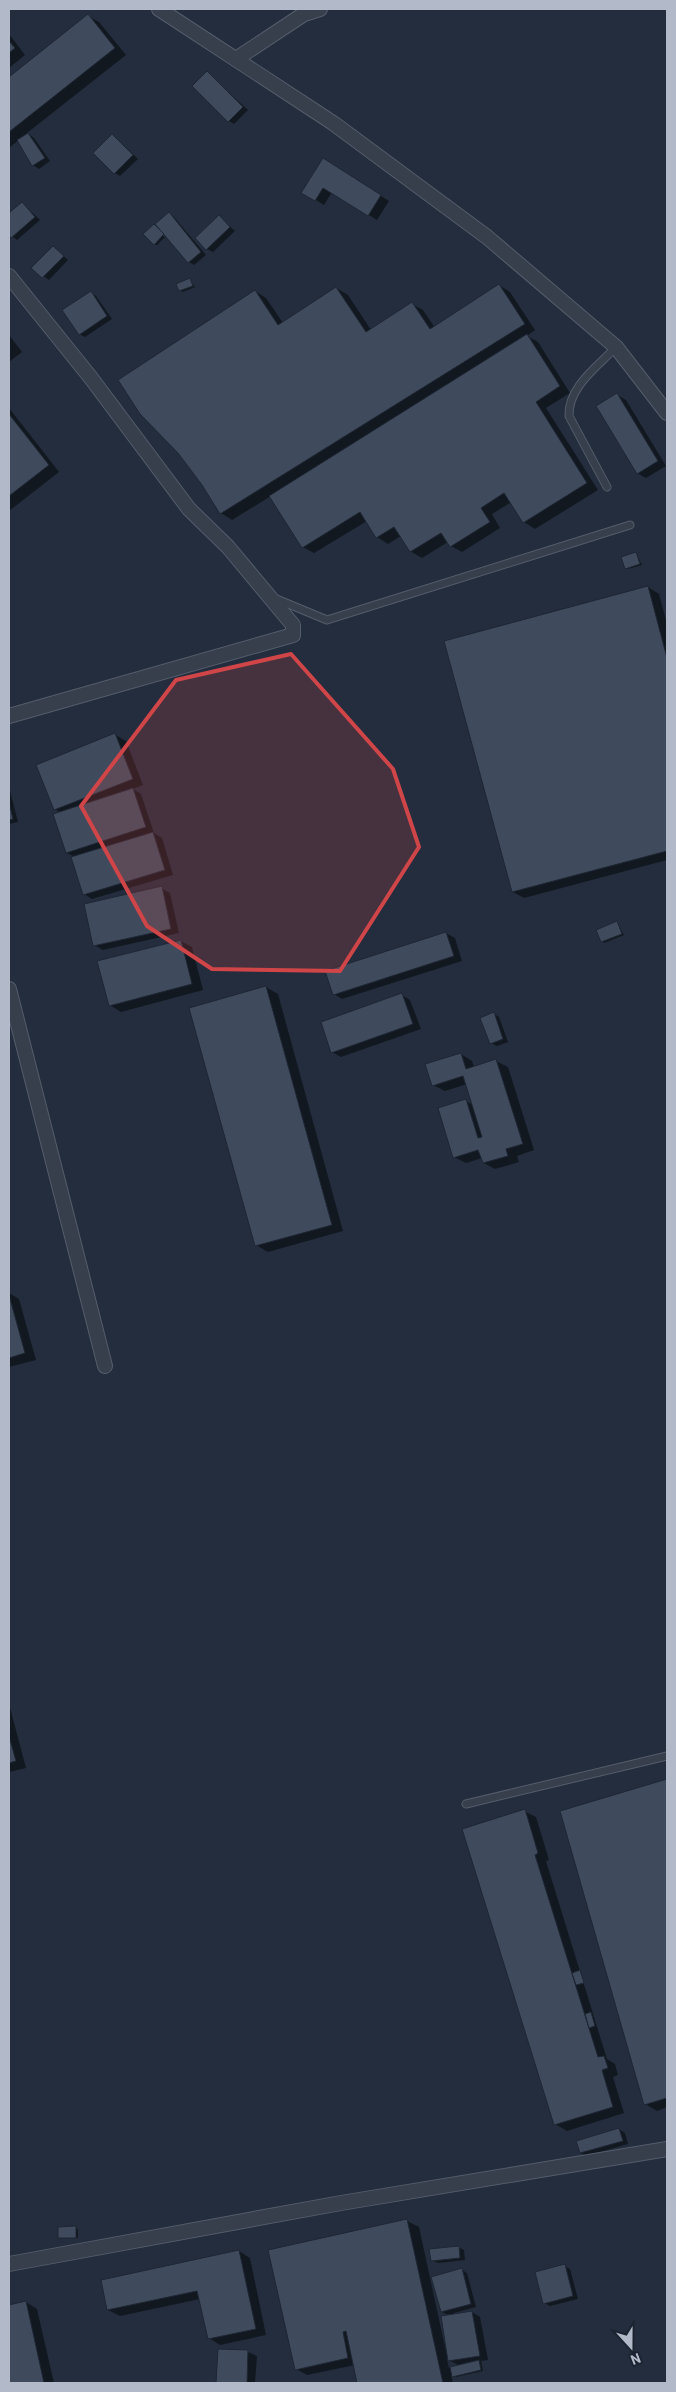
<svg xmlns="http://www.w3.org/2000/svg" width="676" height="2392" font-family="Barlow,sans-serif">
	<rect width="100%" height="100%" fill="#232d3d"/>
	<g fill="#0007" fill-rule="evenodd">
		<polygon points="88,16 99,22 126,55 27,133 34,138 50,161 39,169 33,165 19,140 9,148 9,78"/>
		<polygon points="9,34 25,55 9,68"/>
		<polygon points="207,73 248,110 234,124 229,121"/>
		<polygon points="113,135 138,159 120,176 115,173"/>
		<polygon points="332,165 389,201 377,220 332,192 324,205 303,192"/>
		<polygon points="22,203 40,220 17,240 9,234 9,215"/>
		<polygon points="169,214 174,217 206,255 194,265 189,262 166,234 158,232 165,237 157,245 154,244 154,226 162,230"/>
		<polygon points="219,217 235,231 213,252 207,249"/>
		<polygon points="53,247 68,260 49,280 33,268"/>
		<polygon points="190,280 195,287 183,292 180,290"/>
		<polygon points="499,285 510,292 535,330 527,336 538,342 570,393 546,408 598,490 535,529 524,522 510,503 492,514 500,528 462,552 451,546 448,542 422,558 410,551 401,536 388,544 377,537 367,521 314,553 303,547 271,496 232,520 221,513 255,291 266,298 283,323 336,288 348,295 371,330 412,304 423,310 435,328"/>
		<polygon points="91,293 96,296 112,319 85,337 79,334"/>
		<polygon points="9,335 22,352 9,362"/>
		<polygon points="617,395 626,400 666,466 646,478 637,473"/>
		<polygon points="9,408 59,472 9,511"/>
		<polygon points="636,554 642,565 628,569 626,568"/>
		<polygon points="648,587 659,594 667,624 667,860 524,898 513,892"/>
		<polygon points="114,734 126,741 143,785 133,789 141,794 154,833 162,838 173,875 92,899 84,894 75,857 67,853 61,813 55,809 38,765"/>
		<polygon points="9,787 18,822 9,824"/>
		<polygon points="161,888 170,893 179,933 103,950 94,945"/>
		<polygon points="617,923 624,935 604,943 602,941"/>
		<polygon points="446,933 455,938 462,961 342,999 334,994"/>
		<polygon points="181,941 192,947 203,990 121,1012 110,1005"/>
		<polygon points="266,987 278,994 343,1231 268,1252 256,1245"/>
		<polygon points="402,995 410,1000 421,1029 341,1057 332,1052"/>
		<polygon points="494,1014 499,1017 508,1042 497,1046 491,1043"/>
		<polygon points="461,1054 472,1061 474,1067 496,1061 508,1067 534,1150 517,1156 519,1162 495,1169 484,1163 482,1158 466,1163 454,1157 465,1101 474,1105 467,1084 445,1091 433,1085"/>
		<polygon points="9,1293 19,1299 36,1360 9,1367"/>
		<polygon points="9,1704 26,1768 9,1772"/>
		<polygon points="667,1781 667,2107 657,2111 645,2104 561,1811"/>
		<polygon points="524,1811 536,1817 549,1860 546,1861 607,2059 615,2064 618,2075 613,2077 624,2113 567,2131 555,2124"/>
		<polygon points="619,2129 625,2133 628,2144 586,2156 581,2153"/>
		<path d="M407,2221L419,2227L447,2356L449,2355L450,2316L442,2312L462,2270L467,2273L476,2307L454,2313L455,2315L472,2312L480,2317L488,2360L481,2361L483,2371L456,2377L451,2374L453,2383H359L355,2365L307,2375L296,2369ZM447,2359L460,2366L449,2368Z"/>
		<polygon points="76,2228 78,2229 78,2238 59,2237"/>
		<polygon points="458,2247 464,2250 465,2260 438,2263 432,2260"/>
		<polygon points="239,2251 250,2258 266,2335 220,2345 209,2338 200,2299 120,2316 108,2310"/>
		<polygon points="564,2266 570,2269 578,2299 550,2306 544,2303"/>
		<polygon points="26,2302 37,2309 54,2383 9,2383 9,2306"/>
		<polygon points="219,2350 248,2352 257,2356 255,2383 217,2383"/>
	</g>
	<g fill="#3f4b5d" stroke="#1e2634">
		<polygon points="88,14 115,48 9,132 9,77"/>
		<polygon points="9,41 15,48 9,53"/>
		<polygon points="207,71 243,107 228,122 192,86"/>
		<polygon points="28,133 45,158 32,166 17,140"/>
		<polygon points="112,134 133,155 114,174 93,153"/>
		<polygon points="323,158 381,195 368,216 323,188 315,201 301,193"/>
		<polygon points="22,202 35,217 11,238 9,235 9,213"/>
		<polygon points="169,212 201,252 188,263 155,224"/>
		<polygon points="219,215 230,227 206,250 195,238"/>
		<polygon points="154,224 164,234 154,245 143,234"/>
		<polygon points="53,246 64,256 42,278 31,268"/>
		<polygon points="190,278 193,286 179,291 176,284"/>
		<polygon points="499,284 525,324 220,514 202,485 178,453 140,414 118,380 255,290 278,325 336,287 366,332 412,302 430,329"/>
		<polygon points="91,291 107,316 79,335 62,310"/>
		<polygon points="527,334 560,386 536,402 587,483 523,523 504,493 481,508 490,522 450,547 441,533 410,552 394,527 376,538 360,512 302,548 269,496"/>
		<polygon points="617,393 658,461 637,474 596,406"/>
		<polygon points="9,414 49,465 9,496"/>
		<polygon points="636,552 640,564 625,569 621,557"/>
		<polygon points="648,586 667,658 667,851 512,892 444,641"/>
		<polygon points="115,733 133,779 54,810 36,765"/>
		<polygon points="133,788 146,827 66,853 53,814"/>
		<polygon points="9,803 13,819 9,820"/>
		<polygon points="153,832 165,870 83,895 71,857"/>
		<polygon points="162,886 171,929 93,946 84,904"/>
		<polygon points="617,921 622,934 601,942 596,930"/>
		<polygon points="446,932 454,956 333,995 325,971"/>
		<polygon points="181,940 192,984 109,1006 97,961"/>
		<polygon points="266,986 332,1225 255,1246 189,1008"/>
		<polygon points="402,993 413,1024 331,1053 321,1022"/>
		<polygon points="494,1012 503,1039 490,1044 480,1018"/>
		<polygon points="461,1053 466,1069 496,1059 523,1144 506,1149 508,1156 483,1163 478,1150 453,1158 438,1108 466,1099 478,1138 482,1137 463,1076 432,1086 425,1064"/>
		<polygon points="9,1295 25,1353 9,1358"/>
		<polygon points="9,1736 16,1761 9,1763"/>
		<polygon points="667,1779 667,2098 644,2105 560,1811"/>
		<polygon points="525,1809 538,1853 535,1855 598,2057 604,2056 608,2068 602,2070 613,2107 554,2125 462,1829"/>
		<polygon points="580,1970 584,1983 576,1985 572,1973"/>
		<polygon points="591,2012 595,2026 589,2028 585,2014"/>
		<polygon points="619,2128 623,2141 580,2153 576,2141"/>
		<polygon points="407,2219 443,2383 357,2383 346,2331 343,2332 348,2358 295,2370 268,2250"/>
		<polygon points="76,2226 76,2238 58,2238 58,2227"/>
		<polygon points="459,2246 460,2258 431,2261 429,2249"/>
		<polygon points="239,2250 256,2329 208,2339 197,2291 107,2310 101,2280"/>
		<polygon points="565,2264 573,2296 543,2304 535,2272"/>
		<polygon points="462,2268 471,2304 441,2312 431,2277"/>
		<polygon points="26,2301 44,2383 9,2383 9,2305"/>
		<polygon points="472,2311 480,2356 448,2361 441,2316"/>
		<polygon points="218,2349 248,2350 247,2383 216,2383"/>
		<polygon points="479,2360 481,2370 452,2377 450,2367"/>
	</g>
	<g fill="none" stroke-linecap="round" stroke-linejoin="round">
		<g stroke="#555d6b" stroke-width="9">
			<g id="lane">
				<path d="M607,487L569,416C568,387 597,367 616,347"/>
				<polyline points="274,598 327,620 630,525"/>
				<polyline points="466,1804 667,1756"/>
			</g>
		</g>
		<g stroke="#555d6b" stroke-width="16">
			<g id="street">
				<polyline points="159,9 333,123 487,237 616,347 667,413"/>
				<polyline points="236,59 304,14 320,9"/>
				<polyline points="9,276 91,378 189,509 228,547 293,625 293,635 9,716"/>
				<polyline points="9,989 105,1366"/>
				<polyline points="9,2264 341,2203 667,2149"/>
			</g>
		</g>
		<use href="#lane" stroke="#373f4d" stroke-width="7"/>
		<use href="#street" stroke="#373f4d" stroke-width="14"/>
	</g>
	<path fill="#cf4548" fill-opacity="0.2" stroke="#cf4548" stroke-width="4" stroke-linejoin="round" d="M291,654L393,769L419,847L340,971L212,969L147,926L81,806L176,680Z"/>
	<rect width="676" height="2392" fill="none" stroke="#b2bac9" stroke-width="20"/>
	<g transform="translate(631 2347) rotate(159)" stroke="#1c2432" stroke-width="4" paint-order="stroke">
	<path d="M0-4L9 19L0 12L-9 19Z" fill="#b2bac9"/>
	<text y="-8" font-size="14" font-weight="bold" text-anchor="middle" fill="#b2bac9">N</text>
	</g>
</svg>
